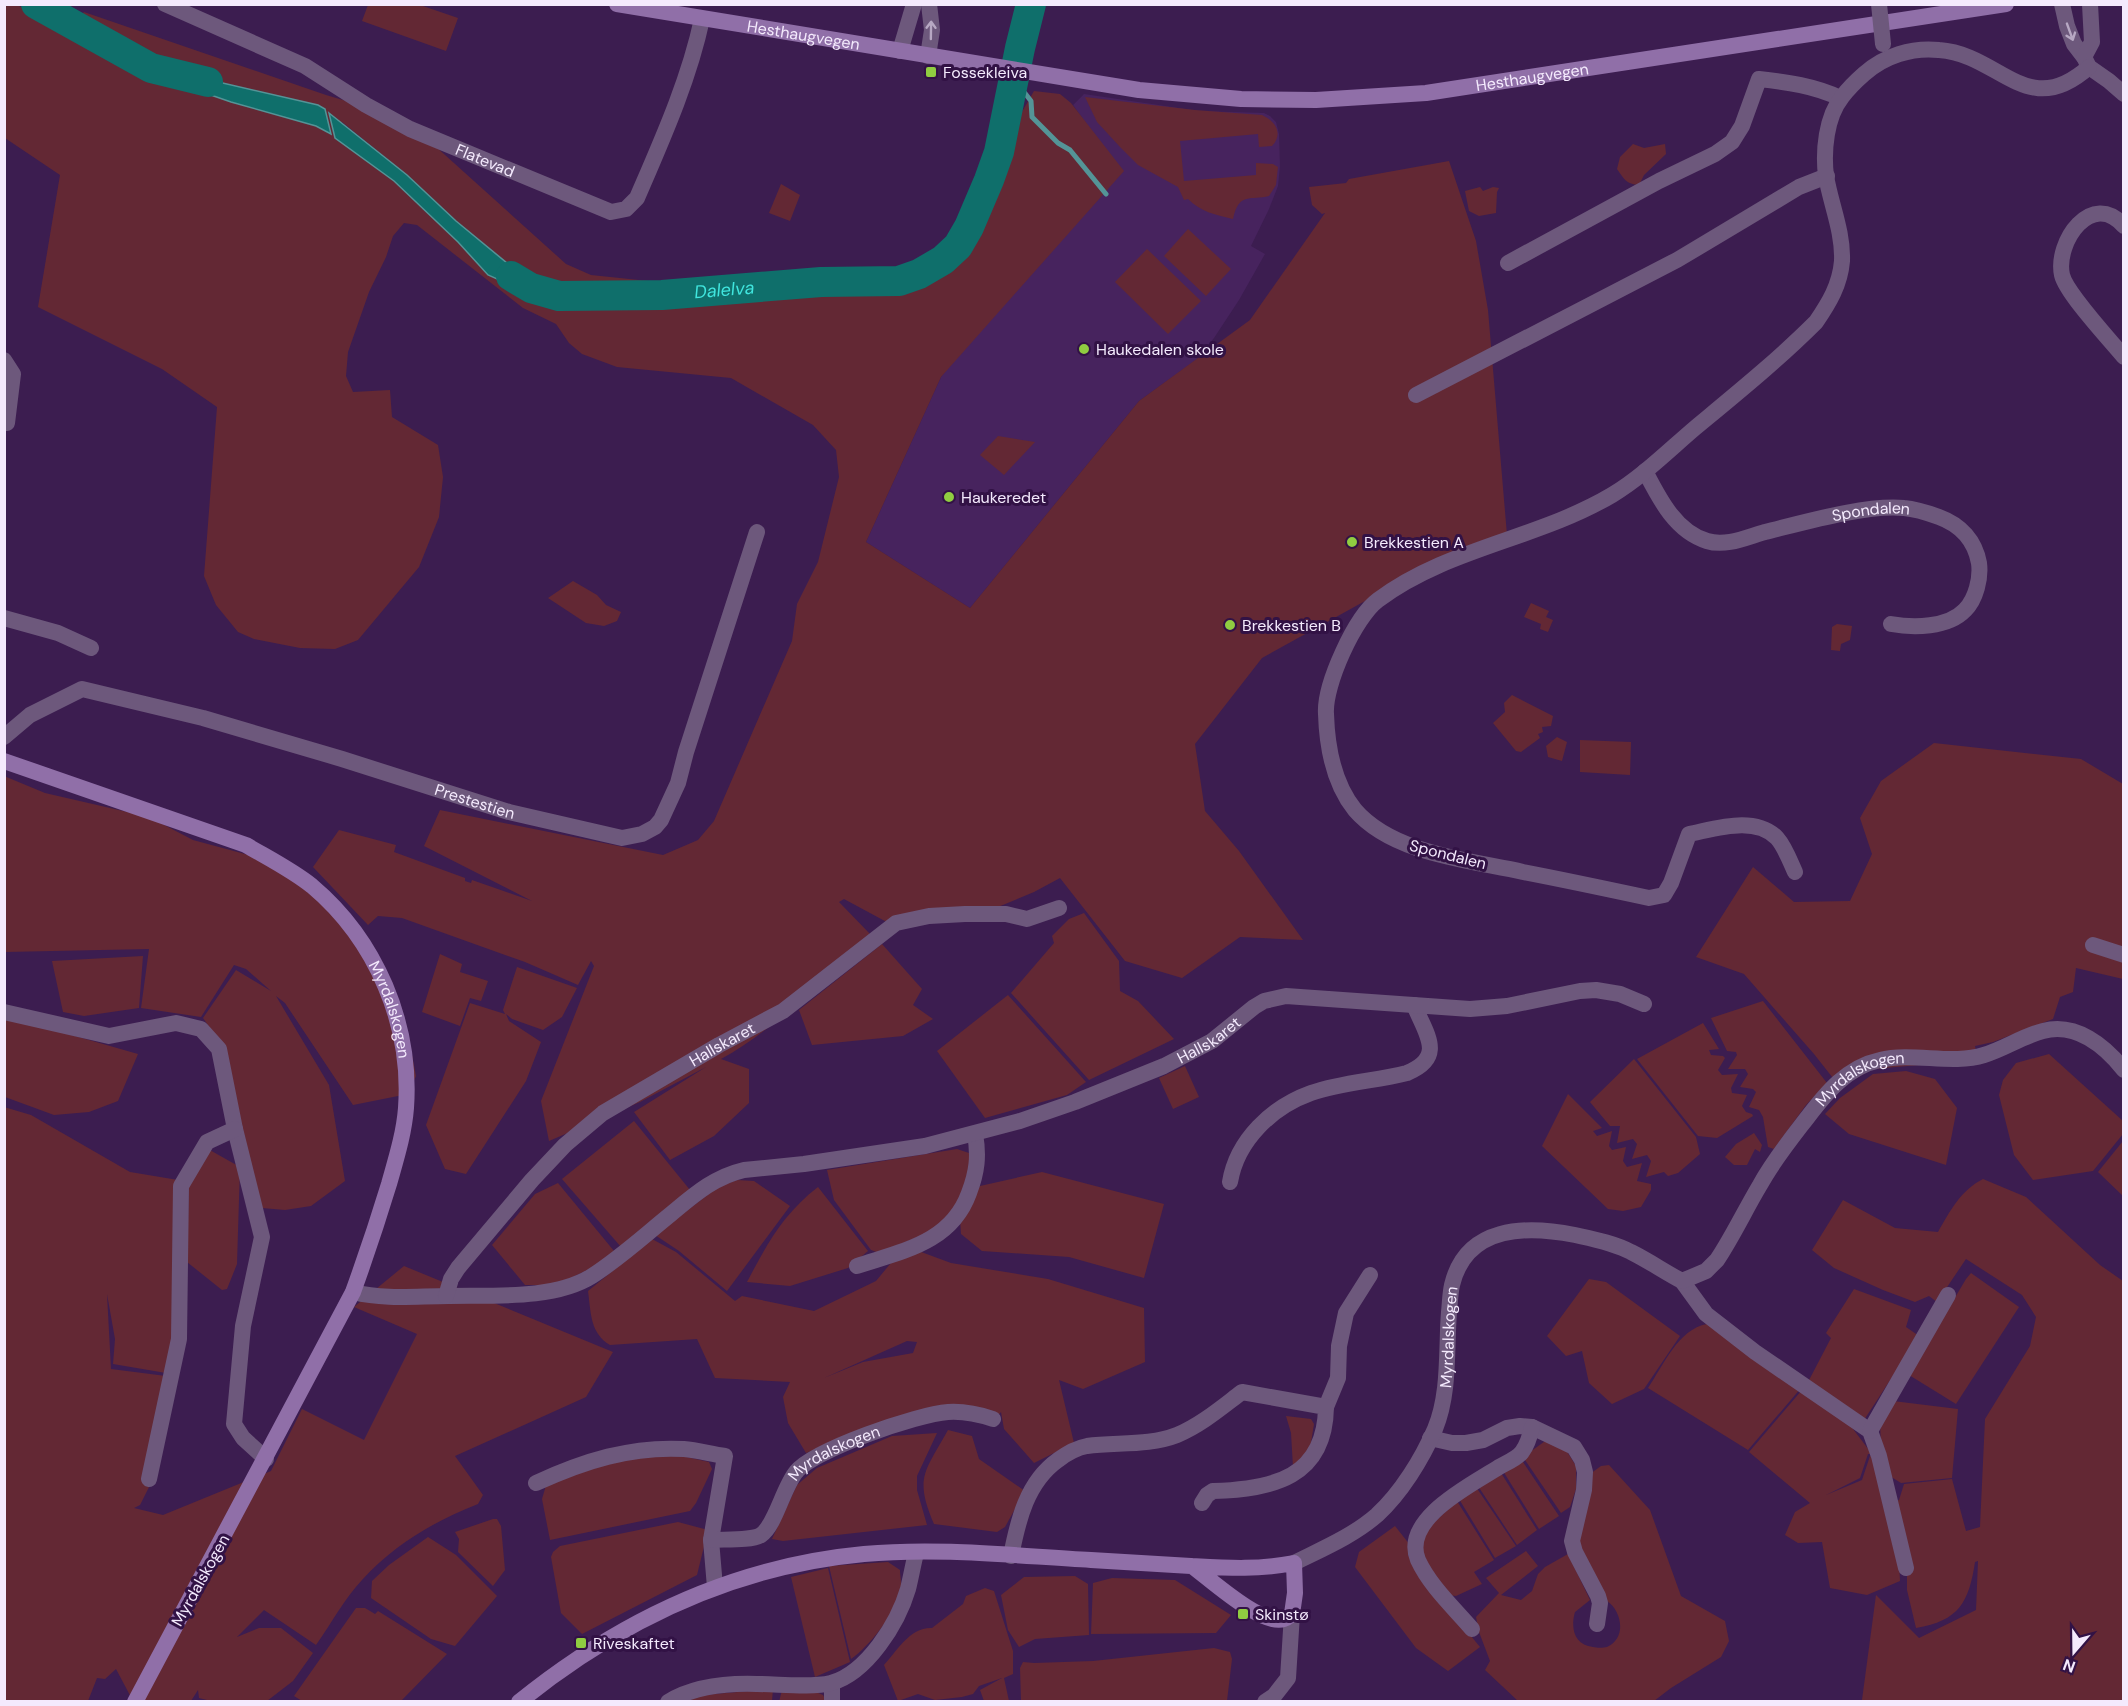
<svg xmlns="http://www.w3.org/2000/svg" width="2128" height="1706" font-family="'DM Sans',sans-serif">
	<rect width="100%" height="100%" fill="#3c1d50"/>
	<polygon fill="#47235e" points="1084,94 1199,111 1264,113 1270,116 1276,122 1279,134 1280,166 1278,186 1269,209 1251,246 1265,254 1239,300 1214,338 1196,360 1139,401 970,608 866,542 941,377 1108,154 1073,105"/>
	<g fill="#632834" fill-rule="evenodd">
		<path d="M5,5H17L68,30L84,12L326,95L404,118L566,264L591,275L658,282L765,281L887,287L915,282L951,264L970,246L995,203L1019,117L1034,91L1060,94L1071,103L1124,171L941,377L866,542L970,608L1139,401L1250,320L1325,213L1322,214L1312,205L1309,187L1346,183L1349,179L1449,161L1476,241L1488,310L1507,535L1432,564L1262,658L1195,744L1205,811L1239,851L1303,940L1240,937L1182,978L1125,961L1060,878L1034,892L998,907L896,927L844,899L839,902L871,935C824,978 777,1028 721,1059L749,1069V1103L714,1136L670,1160L634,1112L706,1067L640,1102L549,1141L541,1101L594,966L591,961L578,985L525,962L402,918L378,916L368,925L313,867L339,830L396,845L394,852L465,878V881L471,883L472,880L532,901L424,846L440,810L663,855L698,840L714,821L792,641L797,604L818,562L839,477L836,450L813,425L731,378L617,367L582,354L569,343L556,324L523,308L417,225L404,223L393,236L386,257L369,292L348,352L346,376L353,392L390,390L392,417L438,445L443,477L439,517L419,567L358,640L335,649L300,648L254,639L238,632L216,605L204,576L217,407L162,369L38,307L60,175L5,138ZM325,109L331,134H330L316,126ZM342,122L407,175L456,221L524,277L550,287L542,299L488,275L458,242L394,181L335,138Z"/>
		<polygon points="368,5 420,5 458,18 446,51 362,21"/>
		<path d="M1085,97L1195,110L1262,115C1275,121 1284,133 1272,146L1259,147L1258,134L1180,141L1184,181L1256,175V163L1273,164L1278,167L1276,185L1269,196C1251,201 1239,191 1233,219C1216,215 1201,212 1188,199L1184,200L1178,187L1138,165L1120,147L1097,122Z"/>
		<path d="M1633,144L1644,148L1665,144L1666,154L1644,175L1639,185C1626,184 1624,179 1617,169L1620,157Z"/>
		<polygon points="781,184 800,195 790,221 769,213"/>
		<polygon points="1480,187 1483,191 1493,187 1499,188 1497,192 1496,213 1479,216 1469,211 1465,191"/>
		<polygon points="1188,229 1231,269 1206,296 1164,256"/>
		<polygon points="1147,249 1201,301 1168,334 1115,282"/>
		<polygon points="998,436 1035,442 1004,475 980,455"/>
		<polygon points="573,581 597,595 606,605 621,612 617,621 604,626 586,623 548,598"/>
		<polygon points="1531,603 1549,611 1546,617 1553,620 1548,632 1540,629 1541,624 1524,617"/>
		<polygon points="1837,624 1852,626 1850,640 1841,644 1840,651 1831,650 1832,627"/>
		<polygon points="1512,695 1553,716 1551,726 1542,727 1543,732 1538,734 1540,738 1521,752 1516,751 1493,723 1505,712 1504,703"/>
		<polygon points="1557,737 1567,742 1562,761 1548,757 1546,746"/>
		<polygon points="1580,740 1631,742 1630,775 1580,772"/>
		<polygon points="1934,743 2081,759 2123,784 2123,979 2076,968 2073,992 2060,997 2053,1019 1993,1042 1975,1046 1978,1060 1873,1069 1840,1087 1814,1054 1744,974 1696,957 1753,867 1794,902 1850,901 1872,854 1860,818 1881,781"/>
		<polygon points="4,776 45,793 149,817 193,840 271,861 325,895 406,1024 416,1076 408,1094 353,1105 285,1003 276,996 329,1085 345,1181 311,1206 285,1210 262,1208 222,1045 203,1018 236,970 271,991 246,969 234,965 201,1017 141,1008 149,949 5,952"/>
		<polygon points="1084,913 1119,961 1120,991 1138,1001 1174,1039 1089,1080 1011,993 1054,943 1052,936 1069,919"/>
		<polygon points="882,944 922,989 913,1005 933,1019 903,1036 812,1045 799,1010"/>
		<polygon points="440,954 462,964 460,972 488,981 481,1001 470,998 460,1026 422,1012"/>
		<polygon points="143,956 139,1008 84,1016 63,1012 52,961"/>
		<polygon points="517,967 577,988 562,1017 543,1030 512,1019 506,1014 509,1021 541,1042 526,1081 466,1174 445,1169 426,1125 470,1003 505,1014 503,1010"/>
		<polygon points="1008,995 1086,1082 1067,1095 985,1118 937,1051"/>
		<polygon points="1763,1001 1827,1083 1806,1105 1774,1149 1768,1147 1763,1117 1759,1110 1749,1107 1756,1092 1753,1089 1740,1087 1748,1074 1745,1069 1728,1069 1737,1055 1736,1052 1727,1051 1711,1018"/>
		<polygon points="5,1016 138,1054 118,1101 89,1112 54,1115 5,1097"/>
		<polygon points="1703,1023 1719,1049 1709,1050 1711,1055 1723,1056 1725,1058 1718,1070 1722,1075 1738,1074 1731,1088 1732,1093 1747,1095 1742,1106 1746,1112 1752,1114 1753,1116 1717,1138 1698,1136 1637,1059"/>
		<polygon points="2049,1054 2123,1121 2123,1134 2093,1171 2033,1180 2014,1155 1999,1095 2003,1080 2016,1063"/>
		<polygon points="1634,1059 1696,1137 1700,1154 1678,1173 1668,1176 1664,1172 1646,1177 1651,1161 1647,1155 1632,1159 1637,1144 1633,1139 1617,1143 1620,1126 1610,1126 1590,1102"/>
		<polygon points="1185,1066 1199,1097 1173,1109 1159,1078"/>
		<polygon points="1906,1071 1935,1079 1957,1108 1946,1165 1849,1134 1825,1114 1840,1098 1873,1074"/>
		<polygon points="1568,1094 1602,1128 1593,1131 1597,1136 1612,1131 1609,1146 1612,1150 1626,1147 1623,1161 1627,1167 1642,1163 1637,1181 1651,1184 1651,1190 1641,1207 1623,1211 1608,1209 1542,1146"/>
		<path d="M4,1107L31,1115L130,1172L178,1180L177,1304L166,1373L113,1364L115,1339L107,1294L111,1369L166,1376L150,1485L140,1505L134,1508L163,1515L271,1471L302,1409L364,1440L417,1334L354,1307L404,1266L613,1352L586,1397L455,1456L483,1495L478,1504C434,1521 394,1545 362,1580C344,1599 331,1624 316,1645L264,1610L237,1637L259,1628H281L313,1653L293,1681L267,1701H211L199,1698L198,1690L191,1701H133L116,1669L105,1679L97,1678L88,1701H5Z"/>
		<polygon points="634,1121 690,1190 621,1247 562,1179"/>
		<polygon points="1754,1133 1762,1145 1760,1152 1755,1149 1747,1165 1734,1165 1725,1157 1736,1144"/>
		<polygon points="2123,1141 2123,1196 2098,1172"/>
		<polygon points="208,1149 240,1167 237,1264 227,1289 222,1290 187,1262 189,1178"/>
		<polygon points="957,1149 969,1153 973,1163 960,1201 940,1228 879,1253 871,1250 834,1200 827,1170"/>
		<polygon points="1042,1172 1164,1204 1144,1278 1069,1257 982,1251 961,1234 960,1219 980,1186"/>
		<path d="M1983,1179L2026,1197L2100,1265L2123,1281V1701L1862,1700L1876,1595L1919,1638L1976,1610L1978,1561L1975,1562C1969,1602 1959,1621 1916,1628L1907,1590V1566L1892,1502L1899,1500L1904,1484L1952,1479L1966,1531L1980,1527L1985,1419L2030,1346L2036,1317L2022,1295L1966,1259L1937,1302L1929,1296L1915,1302L1883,1290L1834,1268L1812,1250L1843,1200L1895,1228L1938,1232C1950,1211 1961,1190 1983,1179Z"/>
		<polygon points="737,1180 754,1181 790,1206 727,1291 679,1251 655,1235 718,1187"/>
		<polygon points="558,1183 614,1251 600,1264 556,1285 525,1285 492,1245 535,1194"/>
		<path d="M818,1187L868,1251L848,1268L790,1286L747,1282C767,1244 783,1214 818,1187Z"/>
		<path d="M652,1239L676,1252L735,1301L742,1296L814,1311L876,1281L905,1246L951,1263L1048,1279L1144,1308L1145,1362L1083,1389L1059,1380L1074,1443L1034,1463L1004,1429L1001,1412L997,1417L884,1422L806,1453L788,1423L783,1397L790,1382L715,1378L697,1339L610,1345C590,1333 591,1313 588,1291ZM907,1341L917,1342L913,1353L863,1362L824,1378Z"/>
		<polygon points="1971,1273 2019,1307 1956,1404 1909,1375 1966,1279"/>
		<polygon points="1589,1279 1606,1282 1680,1336 1644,1389 1612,1404 1589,1383 1582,1351 1566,1356 1547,1336"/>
		<polygon points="1854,1289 1911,1310 1906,1327 1919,1336 1864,1420 1807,1384 1831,1338 1826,1333"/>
		<path d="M1707,1324L1801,1388L1748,1450L1648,1388C1663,1366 1678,1329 1707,1324Z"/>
		<polygon points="1802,1390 1850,1425 1872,1454 1868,1454 1860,1478 1826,1495 1862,1480 1870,1456 1874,1454 1899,1560 1900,1581 1867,1595 1830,1588 1822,1542 1798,1543 1785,1535 1795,1512 1810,1503 1749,1452"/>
		<polygon points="1893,1401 1958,1409 1952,1478 1901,1483 1885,1473 1881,1448 1880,1422"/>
		<polygon points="1286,1416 1311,1419 1314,1424 1310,1449 1293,1467 1291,1433"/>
		<path d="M948,1430L972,1436L979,1459L1025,1491L1005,1527L997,1532L934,1524C914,1477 925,1472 948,1430Z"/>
		<polygon points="937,1433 917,1476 917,1490 927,1525 783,1541 772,1539 797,1485 817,1468 892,1436"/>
		<polygon points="1548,1439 1563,1445 1576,1466 1576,1489 1570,1507 1561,1513 1523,1457"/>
		<polygon points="658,1455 682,1456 709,1462 712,1469 696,1503 690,1511 550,1540 542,1499 547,1482 610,1460"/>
		<polygon points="1521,1459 1559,1516 1539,1529 1503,1471"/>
		<path d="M1609,1465L1650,1510L1681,1596L1725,1621L1729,1641L1721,1657L1671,1688L1654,1701H1518L1485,1670L1490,1661L1479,1632L1476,1617L1499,1593L1486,1578L1526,1551L1538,1566L1501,1595L1521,1600L1532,1591L1538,1574L1545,1567L1568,1554L1590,1600L1575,1612C1570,1629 1575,1645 1593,1647C1597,1648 1603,1648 1607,1647C1627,1638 1622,1611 1607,1601L1578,1541L1590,1474L1601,1466Z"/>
		<polygon points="1501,1473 1537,1530 1517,1545 1478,1486"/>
		<polygon points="1476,1487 1516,1546 1495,1558 1459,1499"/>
		<polygon points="1457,1501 1494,1560 1474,1572 1482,1584 1456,1596 1447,1595 1422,1562 1424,1532"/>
		<polygon points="493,1519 497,1519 501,1526 505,1570 493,1586 458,1552 459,1539 455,1532"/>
		<polygon points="678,1522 708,1530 697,1575 582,1634 561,1613 551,1557 553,1552 560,1546"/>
		<polygon points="1395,1526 1410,1545 1408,1555 1424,1579 1480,1647 1448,1671 1416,1648 1355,1567 1359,1552"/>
		<polygon points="428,1537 456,1555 497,1596 455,1646 431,1639 371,1598 372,1581 389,1565"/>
		<path d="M888,1562L900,1570C900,1576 902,1584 901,1590C897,1611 869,1647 851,1659L829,1566Z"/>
		<polygon points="828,1568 850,1662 815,1677 791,1577"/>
		<polygon points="1075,1576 1088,1584 1089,1635 1035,1639 1019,1647 1008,1630 1001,1595 1024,1577"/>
		<polygon points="1112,1578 1175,1580 1231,1615 1216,1633 1091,1634 1093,1583"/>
		<path d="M985,1588L994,1591L1013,1651V1674L1004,1678L1009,1701H984L980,1690L1002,1678L979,1686L973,1694L962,1697L935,1700L918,1694L898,1701L884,1665C897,1651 910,1627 932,1628L963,1604L966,1596Z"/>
		<polygon points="356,1608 365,1608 375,1614 378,1611 447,1654 401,1701 302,1701 294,1696"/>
		<polygon points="1214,1648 1230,1652 1232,1659 1227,1701 1021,1701 1020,1668 1023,1662 1034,1663 1093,1661"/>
		<polygon points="773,1689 772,1701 685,1702 703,1695"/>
		<polygon points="782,1690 811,1690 823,1695 826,1701 779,1702"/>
	</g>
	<g fill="#0f6f6b" stroke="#549497" stroke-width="1.5">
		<polygon points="171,71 318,105 325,109 331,134 316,126 231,102 182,85"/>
		<polygon points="329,113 407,175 456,221 524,277 551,287 542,299 488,275 458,242 394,181 335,138"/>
	</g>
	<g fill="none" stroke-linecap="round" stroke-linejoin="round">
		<polyline stroke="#549497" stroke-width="5" points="1013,88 1024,92 1031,101 1032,117 1058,143 1070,150 1106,194"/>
		<g stroke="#0f6f6b" stroke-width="30">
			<polyline points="36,4 151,68 208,82"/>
			<path id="s1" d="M511,276L531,288L559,296L662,295L821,282L899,281L919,274L943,260L958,246L969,227L989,180L999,152L1020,48L1031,4"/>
		</g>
		<g stroke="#6d587c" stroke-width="16">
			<path id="s2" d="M165,4L305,66L366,105L410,129L611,212L626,209L637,198C662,140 689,80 702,19"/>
			<polyline points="2062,4 2067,26 2074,44 2084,57 2089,67 2109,81 2124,94"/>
			<polyline points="900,51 914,4"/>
			<polyline points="928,56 932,30 929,4"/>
			<polyline points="2084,57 2092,42 2090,4"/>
			<path d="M2124,226C2092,189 2055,242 2062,275C2066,293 2110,340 2124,357"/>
			<path d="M1508,263L1659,181L1715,154L1732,142L1742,126L1759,79C1787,82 1815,86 1840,98"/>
			<polyline points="4,360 13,374 7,423"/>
			<polyline points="1416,395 1677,260 1799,187 1827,176"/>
			<path id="s3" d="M1645,471C1659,498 1675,531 1707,541C1726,547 1747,537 1765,532C1802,523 1867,504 1904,508C1917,509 1928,513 1939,517C1961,525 1975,541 1979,563C1981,578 1976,599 1965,610C1948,628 1913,628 1891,624"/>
			<polyline points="4,618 58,633 91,648"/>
			<path id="s4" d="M4,737L30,715L82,689L203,718L342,759L509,812L622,838L642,834L655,827L661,820L678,783L686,752L757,532"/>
			<path d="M1795,872C1790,861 1785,847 1777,838C1755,815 1715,829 1689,834L1671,883L1664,895L1649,898C1607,889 1565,880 1523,872C1469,860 1393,854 1355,810C1334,784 1327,746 1326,714C1324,685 1355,617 1378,600C1447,548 1538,539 1612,495C1642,477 1668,451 1695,428C1736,394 1778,360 1816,322C1829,303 1840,285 1842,261C1843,231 1831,205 1826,176C1823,151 1826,117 1842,97C1848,89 1856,81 1864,74C1884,56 1912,47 1939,50C2000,54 2027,122 2089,67"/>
			<polyline points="2093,945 2124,955"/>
			<polyline points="4,1012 109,1036 176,1023 201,1029 219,1049 235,1129 262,1237 243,1326 234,1424 243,1438 266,1459"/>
			<path d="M1230,1182C1237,1140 1272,1107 1311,1093C1342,1082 1376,1081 1407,1073C1446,1057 1426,1034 1414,1005"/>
			<path d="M857,1266C902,1251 951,1243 969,1193C977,1172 979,1156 975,1134"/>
			<polyline points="1682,1281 1706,1314 1755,1352 1870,1431 1879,1456 1906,1568"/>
			<path id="s5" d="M353,1292C386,1300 416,1296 449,1296C492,1295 554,1300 592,1276C620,1258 645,1235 671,1214C694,1195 714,1177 744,1170L804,1164L925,1146L1020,1121L1075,1102L1164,1066L1212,1041L1254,1007L1264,1001L1286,996L1470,1009L1507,1006L1580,991L1596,990L1620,994L1644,1004"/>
			<path id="s6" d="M446,1296L451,1279L458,1268L532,1180L565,1145L603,1113L719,1045L783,1011L896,923L929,916L965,914H1006L1027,919L1059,908"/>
			<polyline points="1326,1407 1338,1378 1339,1346 1346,1313 1370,1275"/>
			<polyline points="1870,1431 1948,1295"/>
			<polyline points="1430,1438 1452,1443 1466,1443 1483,1440 1507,1428 1520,1426 1532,1427 1574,1447 1582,1460 1585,1472 1584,1490 1572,1541 1575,1552 1598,1596 1600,1603 1597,1624"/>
			<polyline points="149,1479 179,1339 181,1186 207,1142 235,1129"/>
			<path d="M536,1483C584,1461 631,1446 684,1449C697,1450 711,1454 725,1456L711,1540L715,1587"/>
			<path id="s7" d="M711,1540C723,1539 752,1541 761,1535C775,1526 783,1488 796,1472C813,1450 918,1414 948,1412C963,1411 978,1414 993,1419"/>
			<path d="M1011,1556C1018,1520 1027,1482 1058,1460C1066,1454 1076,1448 1087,1446C1116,1442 1149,1446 1177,1435C1201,1425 1222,1407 1242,1392L1326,1407C1325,1478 1273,1489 1213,1491L1207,1495L1202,1503"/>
			<path id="s8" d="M1294,1563C1322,1549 1353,1536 1377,1515C1401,1493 1422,1459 1435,1429C1450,1393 1446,1350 1449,1312C1450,1303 1450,1294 1452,1285C1466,1226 1525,1225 1575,1235C1593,1239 1614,1243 1631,1252C1649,1261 1665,1272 1682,1281L1706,1271L1717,1260C1733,1236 1745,1210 1760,1185C1773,1161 1790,1140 1807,1118C1826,1093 1847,1067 1880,1060C1913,1052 1952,1065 1984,1055C2004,1049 2023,1036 2043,1031C2076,1022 2105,1046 2124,1070"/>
			<path d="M1472,1629C1454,1608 1430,1586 1418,1560C1401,1519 1471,1485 1499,1467C1506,1463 1517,1459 1522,1452C1528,1444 1530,1436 1532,1427"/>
			<polyline points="832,1683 832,1702"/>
			<path d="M668,1702C694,1686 727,1683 757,1684C779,1684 811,1688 831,1683C867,1673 898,1623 908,1589C911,1577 913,1565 916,1553"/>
			<polyline points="1265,1702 1274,1696 1288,1678 1292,1614"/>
		</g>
		<g stroke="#906fa8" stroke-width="16">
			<path id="s9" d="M617,4L1139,90L1241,99L1316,100L1426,93L2006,4"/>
			<path id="s10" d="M4,761L246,845C268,858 292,870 312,886C376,940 412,1024 406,1108C404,1134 396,1159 389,1184C378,1220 366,1256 353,1292L135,1702"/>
			<path d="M519,1702C619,1621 735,1566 864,1554C939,1547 1016,1556 1091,1560C1124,1562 1157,1564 1191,1566C1228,1568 1257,1570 1294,1563L1295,1593L1292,1614C1289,1616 1287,1618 1284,1619C1262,1627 1210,1579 1192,1566"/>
		</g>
		<polyline stroke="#6d587c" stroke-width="16" points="1879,4 1883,44"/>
	</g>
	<defs><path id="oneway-shaft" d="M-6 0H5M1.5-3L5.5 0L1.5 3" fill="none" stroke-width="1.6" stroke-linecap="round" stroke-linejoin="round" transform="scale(1.5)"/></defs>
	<g stroke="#b7a8c3">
		<use href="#oneway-shaft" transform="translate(931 30) rotate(-89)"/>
		<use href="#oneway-shaft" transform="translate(2070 32) rotate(70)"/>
	</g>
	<g fill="#90cd41" stroke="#321245" stroke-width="2">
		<rect x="925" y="66" width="12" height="12" rx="3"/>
		<circle cx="1084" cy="349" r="6"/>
		<circle cx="949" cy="497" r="6"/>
		<circle cx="1352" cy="542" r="6"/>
		<circle cx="1230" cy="625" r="6"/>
		<rect x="1237" y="1608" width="12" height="12" rx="3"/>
		<rect x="575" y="1637" width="12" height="12" rx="3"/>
	</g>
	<g text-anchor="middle" stroke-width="6" stroke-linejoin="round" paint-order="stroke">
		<g font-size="16" fill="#f4eafd" stroke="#321245">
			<text dy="6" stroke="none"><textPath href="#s9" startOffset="189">Hesthaugvegen</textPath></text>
			<text dy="6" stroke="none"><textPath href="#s9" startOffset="924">Hesthaugvegen</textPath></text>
			<text dy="6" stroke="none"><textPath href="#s2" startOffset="357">Flatevad</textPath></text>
			<text dy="6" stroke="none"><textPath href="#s3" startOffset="264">Spondalen</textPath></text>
			<text dy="6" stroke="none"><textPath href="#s4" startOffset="501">Prestestien</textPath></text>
			<text transform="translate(1448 854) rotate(14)" y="6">Spondalen</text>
			<text dy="6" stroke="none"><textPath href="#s10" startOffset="483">Myrdalskogen</textPath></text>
			<text dy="6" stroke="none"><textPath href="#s5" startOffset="916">Hallskaret</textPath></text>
			<text dy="6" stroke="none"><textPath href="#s6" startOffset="381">Hallskaret</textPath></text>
			<text dy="6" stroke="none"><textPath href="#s8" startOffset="892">Myrdalskogen</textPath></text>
			<text dy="6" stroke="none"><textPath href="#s8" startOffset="294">Myrdalskogen</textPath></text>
			<text dy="6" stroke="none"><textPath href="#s7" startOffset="166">Myrdalskogen</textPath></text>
			<text transform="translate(200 1580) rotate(-61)" y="6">Myrdalskogen</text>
		</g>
		<g font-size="16" fill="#f4eafd" stroke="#321245" text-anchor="start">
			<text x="943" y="78">Fossekleiva</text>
			<text x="1096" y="355">Haukedalen skole</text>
			<text x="961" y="503">Haukeredet</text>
			<text x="1364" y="548">Brekkestien A</text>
			<text x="1242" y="631">Brekkestien B</text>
			<text x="1255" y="1620">Skinstø</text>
			<text x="593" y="1649">Riveskaftet</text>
		</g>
		<g font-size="18" font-style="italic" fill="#40e6de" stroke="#321245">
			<text dy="6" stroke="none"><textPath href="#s1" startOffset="218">Dalelva</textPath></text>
		</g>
	</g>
	<rect width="2128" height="1706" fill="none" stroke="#f4eafd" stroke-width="12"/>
	<g transform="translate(2074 1652) rotate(200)" stroke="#321245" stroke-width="4.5" paint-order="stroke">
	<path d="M0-4.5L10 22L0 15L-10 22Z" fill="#f4eafd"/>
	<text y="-9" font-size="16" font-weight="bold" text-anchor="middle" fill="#f4eafd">N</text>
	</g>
</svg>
